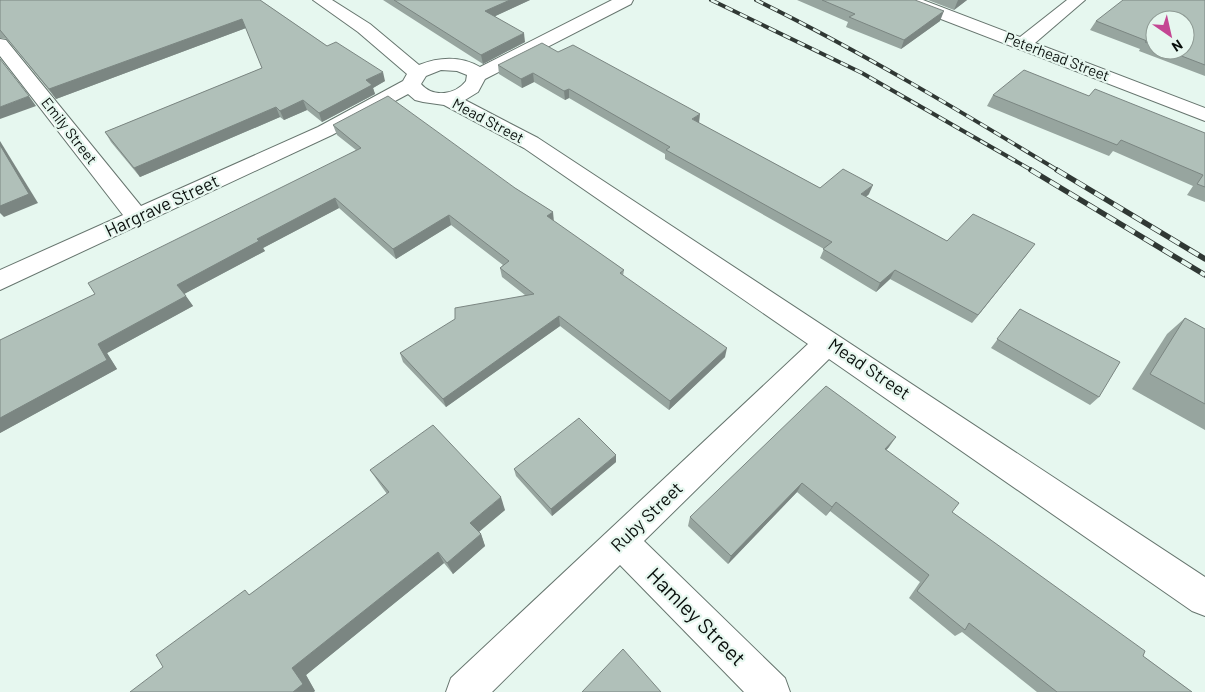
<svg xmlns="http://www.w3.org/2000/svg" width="1205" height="692" font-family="Barlow,sans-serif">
	<rect width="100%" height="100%" fill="#e6f7ef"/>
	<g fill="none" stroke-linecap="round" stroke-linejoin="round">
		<g stroke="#66756e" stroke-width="2">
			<g id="street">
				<path d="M313,0H332L370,24L419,65C439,57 461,56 480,67L612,0H633L631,4L485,79L478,92L465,100L538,138L1205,577V616L1192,611L829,359L644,541L785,678L790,692H744L620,565L492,692H446L451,678L808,344L524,148L444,105L423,102L415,100L408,94L332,135L0,290V270L123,215L0,56V39L6,40L141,206L318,127L403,81L407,74L358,32ZM441,70L457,71L467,75L466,81C455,95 433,98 421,84L426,76Z"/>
				<polygon points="900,0 923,0 1020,37 1067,0 1085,0 1035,43 1205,108 1205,121 902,4"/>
			</g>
		</g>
		<use href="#street" fill="#fff" fill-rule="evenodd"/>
		<g stroke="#303834" stroke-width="4">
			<g id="rail-far1">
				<polyline points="711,0 862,73 1033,171"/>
				<path d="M756,0C860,51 960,111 1059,171"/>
			</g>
		</g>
		<g stroke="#303834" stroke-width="5.5">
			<g id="rail">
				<polyline points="1031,170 1205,275"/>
				<polyline points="1057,170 1205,259"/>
			</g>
		</g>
		<use href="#rail-far1" stroke="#e6f7ef" stroke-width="2.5" stroke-dasharray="8" stroke-linecap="butt"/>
		<use href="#rail" stroke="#e6f7ef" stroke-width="4" stroke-dasharray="11" stroke-linecap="butt"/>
	</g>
	<g fill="#97a59f" fill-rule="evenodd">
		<polygon points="0,0 260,0 327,46 385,81 373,88 375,94 322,122 307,110 284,120 280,117 140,177 111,142 105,132 262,68 246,28 56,99 7,39 0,38"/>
		<polygon points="383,0 530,0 495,16 525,42 483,64"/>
		<polygon points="797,0 915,0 940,21 901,49 846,27 848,22"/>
		<polygon points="928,0 967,0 954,10"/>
		<path d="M1205,0V76L1139,51L1140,49L1090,30L1096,21ZM1155,20L1185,50H1155Z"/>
		<polygon points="558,52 699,123 820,188 869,194 866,197 947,241 1028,253 972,323 890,279 876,292 820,258 824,249 665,159 665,154 569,98 565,100 534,82 522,88 499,74 498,65"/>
		<polygon points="993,95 1089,96 1205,133 1205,202 1187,195 1193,186 1113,151 1109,156 987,106"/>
		<polygon points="333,125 515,188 553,212 553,221 624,270 623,276 725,357 669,410 560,326 446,407 403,362 400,353 525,295 502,277 500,268 503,265 451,225 396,259 339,208 263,248 265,251 184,294 193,306 107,353 117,369 0,433 0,340 95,294 356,150 337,135"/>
		<polygon points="1020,309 1099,397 1090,405 991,348"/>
		<polygon points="1185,318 1205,329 1205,430 1132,389 1167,334"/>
		<polygon points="889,447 886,450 952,512 1143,656 1192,692 1037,692 962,632 955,636 909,598 920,582 830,511 826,516 797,492 728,564 688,526 690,517"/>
		<polygon points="616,462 552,516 516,476 514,469"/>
		<polygon points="370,470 505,510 479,532 481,534 485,546 453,574 444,563 306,675 315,691 163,667 251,594 387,494 379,483"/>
	</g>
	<g fill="#7b8682">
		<polygon points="510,0 530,0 487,20 485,11"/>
		<polygon points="958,0 967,0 954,10"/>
		<polygon points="944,11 940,21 901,49 904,40"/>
		<polygon points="242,19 246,28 56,99 49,89"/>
		<polygon points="524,33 525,42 483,64 481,55"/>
		<polygon points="383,72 385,81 373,88 375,94 322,122 319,113 366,80"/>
		<polygon points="533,73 534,82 522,88 521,79"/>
		<polygon points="569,89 569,98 565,100 564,91"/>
		<polygon points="29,96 36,106 0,119 0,107"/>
		<polygon points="303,100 307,110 284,120 280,111"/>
		<polygon points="276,107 280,117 140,177 134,168"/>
		<polygon points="700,114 699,123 692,119"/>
		<polygon points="0,141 38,203 4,217 0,213"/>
		<polygon points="873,185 869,194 858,203 861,194"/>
		<polygon points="335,198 339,208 263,248 265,251 184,294 177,285 257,239"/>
		<polygon points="553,212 554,222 547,216"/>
		<polygon points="449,215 451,225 396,259 393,249"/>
		<polygon points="1035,244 1028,253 972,323 978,315"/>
		<polygon points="895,270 890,279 876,292 880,283"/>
		<polygon points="186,296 193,306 107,353 117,369 0,433 0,418 98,344"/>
		<polygon points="559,316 560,326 446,407 443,399"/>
		<polygon points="727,348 725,357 669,410 670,401"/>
		<polygon points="896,437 889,447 878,459 885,449"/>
		<polygon points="616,455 616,462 552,516 551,509"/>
		<polygon points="802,483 797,492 728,564 731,556"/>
		<polygon points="501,497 505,510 475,535 470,523"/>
		<polygon points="836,502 830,511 826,516 832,507"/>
		<polygon points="481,534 485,546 453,574 447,563"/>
		<polygon points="438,552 444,563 306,675 315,691 314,692 293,692 292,668"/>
	</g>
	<g fill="#b0c0b9" stroke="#7b8682">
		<polygon points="0,0 260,0 327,46 336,42 383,72 366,80 372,85 319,113 303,100 280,111 276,107 134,168 105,132 262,68 242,19 49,89 0,30"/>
		<polygon points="394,0 510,0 485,11 524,33 481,55"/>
		<polygon points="822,0 915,0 944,11 904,40 849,17 855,14"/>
		<polygon points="1123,0 1205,0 1205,65 1166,50 1185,50 1185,20 1155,20 1155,46 1145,42 1147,41 1096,21"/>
		<polygon points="542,43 558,52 573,45 700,114 692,119 820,188 843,169 873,185 861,194 947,241 973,214 1035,244 978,315 895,270 880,283 823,249 832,242 666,150 670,147 569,89 564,91 533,73 521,79 498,65"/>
		<polygon points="0,59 29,96 0,107"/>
		<polygon points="1024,70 1089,96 1095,89 1205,133 1205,187 1197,184 1203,175 1121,140 1117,145 993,95"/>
		<polygon points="388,96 515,188 553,212 547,216 624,270 620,273 727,348 670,401 559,316 443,399 400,353 455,319 455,308 534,294 500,268 509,261 449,215 393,249 335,198 257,239 259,241 177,285 186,296 98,344 107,360 0,418 0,340 95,294 88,283 361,148 333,125"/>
		<polygon points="0,145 29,194 0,206"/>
		<polygon points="1020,309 1120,362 1099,397 997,339"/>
		<polygon points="1185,318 1205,329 1205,404 1150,374"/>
		<polygon points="826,386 896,437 885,449 959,503 952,512 1145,651 1143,656 1192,692 1057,692 969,623 965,630 917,591 929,575 836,502 832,507 802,483 731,556 690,517"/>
		<polygon points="579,418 616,455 551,509 514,469"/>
		<polygon points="433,425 501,497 470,523 481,534 447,563 438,552 292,668 303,684 293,692 130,692 163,667 156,655 245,590 249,595 389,492 370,470"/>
		<polygon points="623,649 661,692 582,692"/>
	</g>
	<g text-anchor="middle" stroke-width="4.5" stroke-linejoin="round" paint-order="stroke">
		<g font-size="15" fill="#090f0c" stroke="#e6f7ef">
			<text transform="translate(1057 57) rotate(21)" y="5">Peterhead Street</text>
			<text transform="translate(488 121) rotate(28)" y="5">Mead Street</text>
			<text transform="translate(69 131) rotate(52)" y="5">Emily Street</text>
		</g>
		<g font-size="18" fill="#090f0c" stroke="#e6f7ef">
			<text transform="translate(162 206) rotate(-25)" y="6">Hargrave Street</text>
			<text transform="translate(869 369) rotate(34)" y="6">Mead Street</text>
			<text transform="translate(647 517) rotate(-44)" y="6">Ruby Street</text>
		</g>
		<g font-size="21" fill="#090f0c" stroke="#e6f7ef">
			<text transform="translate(696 617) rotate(45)" y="7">Hamley Street</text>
		</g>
	</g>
	<g transform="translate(1170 35) rotate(146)"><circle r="24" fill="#e6f7ef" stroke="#8e9a94"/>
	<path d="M0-4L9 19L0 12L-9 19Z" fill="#c44693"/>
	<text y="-8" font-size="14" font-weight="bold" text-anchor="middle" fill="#090f0c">N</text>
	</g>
</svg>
